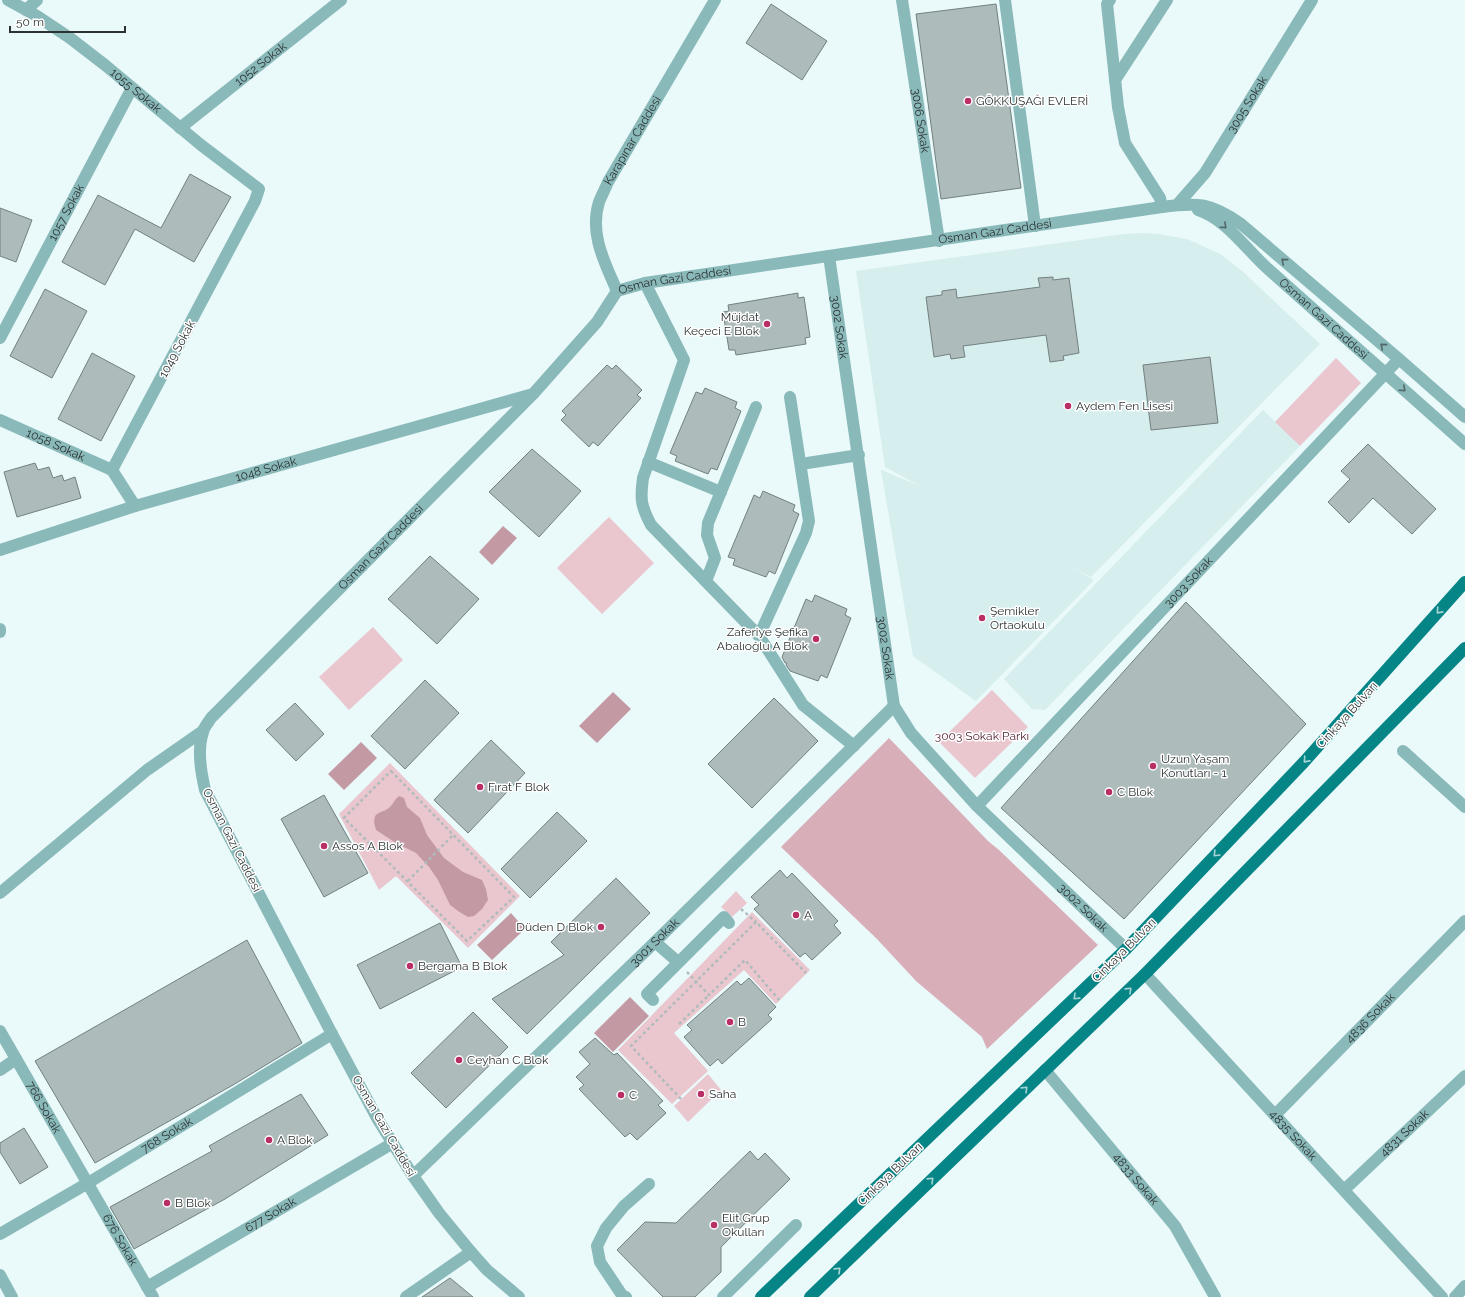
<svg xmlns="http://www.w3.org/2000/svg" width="1465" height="1297" font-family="Raleway,sans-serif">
	<rect width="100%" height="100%" fill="#eaf9f9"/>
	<g fill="#d6eeee">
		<polygon points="1142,233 1158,234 1187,239 1220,254 1242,271 1320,344 1091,577 1070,566 1094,580 976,701 913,656 881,470 920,486 885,467 856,271 1124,234"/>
		<polygon points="1263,410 1300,446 1045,710 1032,709 1004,679"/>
	</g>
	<g fill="#eac6cf">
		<polygon points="1336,358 1361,383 1300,446 1275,422"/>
		<polygon points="609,517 654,563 602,614 557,568"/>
		<polygon points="373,627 403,660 349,710 319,677"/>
		<polygon points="992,690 1028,727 975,778 939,742"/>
		<polygon points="390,763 520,896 468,948 396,876 379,890 339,814"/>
		<polygon points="736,891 747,903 732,917 721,907"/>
		<polygon points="752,912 810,970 776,1004 744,970 674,1033 708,1071 672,1104 618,1050"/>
		<polygon points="708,1074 721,1090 688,1122 674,1106"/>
	</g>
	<polygon fill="#d8aeb9" points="889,738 988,841 999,850 1098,945 987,1049 982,1037 916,981 877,939 781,847"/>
	<g fill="#c39aa4">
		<polygon points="503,526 517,538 492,565 479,552"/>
		<polygon points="613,692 631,709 597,743 579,726"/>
		<polygon points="361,742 377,758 344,790 328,774"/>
		<path d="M399,796L404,798L407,807L420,818L427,835L444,858L463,872L482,880L486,889L488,900L482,909L474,916L468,917L461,913L450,905L438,880L429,867L416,853L396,843L376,830L374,822L375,816C379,811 385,812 390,807C393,804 395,799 399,796Z"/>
		<polygon points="511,913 525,929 492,960 477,945"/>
		<polygon points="630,997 649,1016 613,1052 594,1033"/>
	</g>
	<g fill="#adbbbb" stroke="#728080">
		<polygon points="771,4 827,41 802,80 746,43"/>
		<polygon points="996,4 1021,188 941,199 916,14"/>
		<polygon points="190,174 231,197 194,262 135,229 105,285 62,262 98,195 161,228"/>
		<polygon points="0,208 32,220 16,262 0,256"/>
		<polygon points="1053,277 1053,280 1069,278 1079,353 1063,356 1064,360 1050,362 1046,335 963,346 965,357 951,359 950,354 934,357 926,297 942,295 942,291 956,289 957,298 1040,287 1038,278"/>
		<polygon points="45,289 87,311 52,378 10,356"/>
		<polygon points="798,293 798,298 804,297 810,337 805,338 806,344 736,355 735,350 729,350 723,312 729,311 728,305"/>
		<polygon points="92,353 135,376 101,441 58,419"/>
		<polygon points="1210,357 1218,423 1151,430 1143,365"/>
		<polygon points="607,365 612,369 616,365 642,390 637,395 641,398 598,446 593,442 589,447 561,420 566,415 562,411"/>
		<polygon points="705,388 737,402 735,408 741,411 717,470 711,468 708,474 675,461 677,456 670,453 696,392 702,394"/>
		<polygon points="1368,444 1436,509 1412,534 1373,498 1349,523 1328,502 1350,479 1341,471"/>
		<polygon points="532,449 581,491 539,537 489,492"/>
		<polygon points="35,463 38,470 49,467 53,478 62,475 64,481 75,477 81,498 17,517 4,472"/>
		<polygon points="763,491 795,505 793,511 799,514 775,574 769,571 766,577 733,565 735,559 728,557 754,495 760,498"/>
		<polygon points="430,556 479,599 437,644 388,599"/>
		<polygon points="815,595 847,609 845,615 851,618 827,678 821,675 818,681 790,671 786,665 787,663 785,663 782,657 806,599 812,602"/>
		<polygon points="1186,602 1306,724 1124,919 1001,808"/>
		<polygon points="425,680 459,713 405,769 371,736"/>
		<polygon points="774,698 818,741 752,808 708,764"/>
		<polygon points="295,703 324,734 296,761 266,730"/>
		<polygon points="491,740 525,773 468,833 434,800"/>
		<polygon points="324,795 368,873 324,897 281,819"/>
		<polygon points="557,812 587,841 530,898 501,869"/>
		<polygon points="780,870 787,878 792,873 838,921 834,925 841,933 812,960 805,953 800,957 754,909 759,905 751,897"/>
		<polygon points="616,878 650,913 527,1034 492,999 564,955 551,942"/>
		<polygon points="440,923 462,967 380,1009 357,965"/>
		<polygon points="247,940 302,1043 233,1085 95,1163 35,1061"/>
		<polygon points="749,978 776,1007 768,1015 772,1019 722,1064 718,1059 710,1066 684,1037 692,1030 687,1025 737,981 741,985"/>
		<polygon points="473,1012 508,1047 446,1108 411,1073"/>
		<polygon points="595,1038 614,1055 617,1053 663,1101 658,1105 666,1113 637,1140 630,1133 625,1137 579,1089 584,1085 576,1077 590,1064 579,1052"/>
		<polygon points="301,1094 328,1135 225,1199 134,1249 110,1207 212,1151 209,1146"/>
		<polygon points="24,1128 48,1167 20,1184 0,1152 0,1143"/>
		<polygon points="750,1151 758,1160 765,1153 790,1179 721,1247 721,1272 695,1297 663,1297 617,1250 645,1222 676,1223"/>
		<polygon points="450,1278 473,1297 422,1297"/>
	</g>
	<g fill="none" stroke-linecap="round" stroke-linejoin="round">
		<g stroke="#b0bcbc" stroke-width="2.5" stroke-dasharray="3 3" stroke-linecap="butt">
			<polygon points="391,771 514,897 467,941 344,818"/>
			<polyline points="408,881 453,835"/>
			<polyline points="741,909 756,922"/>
			<polyline points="687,972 709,995 745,960 780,1001"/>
			<polyline points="679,1024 709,995"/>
			<polyline points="681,1099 631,1046 756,922 806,973"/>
		</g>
		<g stroke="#8ab9ba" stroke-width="12">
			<path id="s1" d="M8,0L37,16L70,38L105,65L201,145L259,189L255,201L112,470L135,506"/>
			<path id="s2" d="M902,0L939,241"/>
			<polyline points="1005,0 1035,226"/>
			<polyline points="1110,0 1107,4 1118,107 1125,143 1160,198 1162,207"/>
			<polyline points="26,10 37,0"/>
			<polyline points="1115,80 1167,0"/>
			<path id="s3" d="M180,128L341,0"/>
			<path id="s4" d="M1177,205L1205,173L1312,0"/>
			<path id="s5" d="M1198,210C1226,219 1245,248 1267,268C1333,327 1399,386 1465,444"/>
			<path id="s6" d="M829,256L894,706L911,733L977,806L1126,949"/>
			<path d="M645,283L684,360L643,478C640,499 641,506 651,525L759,636L803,705L854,746"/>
			<path id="s7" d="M617,291C605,263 589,234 599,202C602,195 605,189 608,182L715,0"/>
			<path id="s8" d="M0,338L132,88"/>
			<path id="s9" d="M0,420L112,470"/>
			<polyline points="648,462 721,492"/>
			<polyline points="801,464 859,455"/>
			<path id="s10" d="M0,550L135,506L533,394"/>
			<polyline points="706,581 715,558 707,535 708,523 756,407"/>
			<polyline points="0,629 0,632"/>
			<polyline points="759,636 806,533 809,521 790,397"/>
			<polyline points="1403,751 1465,807"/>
			<path id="s11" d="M977,806L1399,359"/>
			<polyline points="0,893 147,770 203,731"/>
			<polyline points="655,942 678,962"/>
			<path id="s12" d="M1145,974L1442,1297"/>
			<polyline points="653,1000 647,994 724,917 729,923"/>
			<path id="s13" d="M0,1031L153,1297"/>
			<polyline points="0,1070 16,1059"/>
			<path id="s14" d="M1045,1070L1175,1226L1215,1297"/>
			<path id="s15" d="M1275,1115L1465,921"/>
			<path id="s16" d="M413,1176L655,942L894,706"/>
			<path id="s17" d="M1344,1190L1465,1076"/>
			<path id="s18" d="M0,1234L88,1183L332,1034"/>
			<polyline points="0,1275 12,1297"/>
			<path id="s19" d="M147,1287L393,1143"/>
			<polyline points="406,1297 471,1252"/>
			<path id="s20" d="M519,1297L487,1270L471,1252L439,1213L413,1176L377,1118L332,1034L205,790C201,772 197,750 203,732C204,727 208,723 211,718L534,393L597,322L617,291L645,283L1162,207C1198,202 1211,203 1241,224L1399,359L1465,417"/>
			<polyline points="626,1297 622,1295 600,1262 597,1246 606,1228 624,1206 649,1184"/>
			<polyline points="723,1297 796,1225"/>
			<polyline points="1455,1297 1465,1286"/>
		</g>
		<g stroke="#068587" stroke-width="12">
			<polyline points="761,1297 1126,949 1304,762 1465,582"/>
			<polyline points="810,1297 1145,974 1465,648"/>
		</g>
	</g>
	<defs><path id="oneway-chevron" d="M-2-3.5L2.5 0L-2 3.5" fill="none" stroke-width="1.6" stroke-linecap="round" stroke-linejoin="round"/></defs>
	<g stroke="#526868">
		<use href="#oneway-chevron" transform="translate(1224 226) rotate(42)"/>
		<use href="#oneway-chevron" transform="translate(1284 261) rotate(-140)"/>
		<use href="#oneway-chevron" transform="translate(1383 346) rotate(-140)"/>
		<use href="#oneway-chevron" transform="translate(1403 389) rotate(42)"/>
	</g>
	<g stroke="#a8d4d5">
		<use href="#oneway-chevron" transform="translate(1439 611) rotate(132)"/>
		<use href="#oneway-chevron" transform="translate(1306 760) rotate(132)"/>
		<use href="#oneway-chevron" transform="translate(1216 854) rotate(134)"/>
		<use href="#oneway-chevron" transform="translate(1129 990) rotate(-44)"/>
		<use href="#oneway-chevron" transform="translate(1076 997) rotate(136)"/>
		<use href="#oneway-chevron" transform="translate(1025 1089) rotate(-44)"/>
		<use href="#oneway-chevron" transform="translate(931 1180) rotate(-44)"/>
		<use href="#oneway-chevron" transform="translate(838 1270) rotate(-44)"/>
	</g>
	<g fill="#ba2e66" stroke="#fff" stroke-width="1.5">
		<circle cx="968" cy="101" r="4"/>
		<circle cx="767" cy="324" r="4"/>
		<circle cx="1068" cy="406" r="4"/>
		<circle cx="982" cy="618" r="4"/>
		<circle cx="816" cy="639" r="4"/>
		<circle cx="1153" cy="766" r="4"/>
		<circle cx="480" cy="787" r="4"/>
		<circle cx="1109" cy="792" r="4"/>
		<circle cx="324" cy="846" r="4"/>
		<circle cx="796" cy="915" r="4"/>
		<circle cx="601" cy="927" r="4"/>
		<circle cx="410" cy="966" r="4"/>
		<circle cx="730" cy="1022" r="4"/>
		<circle cx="459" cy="1060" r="4"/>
		<circle cx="701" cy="1094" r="4"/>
		<circle cx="621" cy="1095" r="4"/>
		<circle cx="269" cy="1140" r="4"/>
		<circle cx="167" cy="1203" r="4"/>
		<circle cx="714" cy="1225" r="4"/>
	</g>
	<g text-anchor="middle" stroke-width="3" stroke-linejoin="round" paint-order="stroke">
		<g font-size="12" fill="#2c3232" stroke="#fff">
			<text dy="4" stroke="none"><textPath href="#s3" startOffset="103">1052 Sokak</textPath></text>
			<text dy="4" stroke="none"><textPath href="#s1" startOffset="157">1055 Sokak</textPath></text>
			<text dy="4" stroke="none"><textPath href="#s4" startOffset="123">3005 Sokak</textPath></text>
			<text dy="4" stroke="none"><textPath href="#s2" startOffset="122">3006 Sokak</textPath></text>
			<text dy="4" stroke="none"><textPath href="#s7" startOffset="163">Karapınar Caddesi</textPath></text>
			<text dy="4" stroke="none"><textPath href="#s8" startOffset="142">1057 Sokak</textPath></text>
			<text dy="4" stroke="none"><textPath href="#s20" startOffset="1648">Osman Gazi Caddesi</textPath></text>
			<text dy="4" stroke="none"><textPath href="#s20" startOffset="1324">Osman Gazi Caddesi</textPath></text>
			<text dy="4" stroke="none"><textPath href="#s5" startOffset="167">Osman Gazi Caddesi</textPath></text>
			<text dy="4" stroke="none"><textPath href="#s6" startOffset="72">3002 Sokak</textPath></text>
			<text transform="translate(177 349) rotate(-62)" y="4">1049 Sokak</text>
			<text dy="4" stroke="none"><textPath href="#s9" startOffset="61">1058 Sokak</textPath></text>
			<text dy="4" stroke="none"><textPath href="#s10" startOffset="278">1048 Sokak</textPath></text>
			<text dy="4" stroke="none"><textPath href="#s20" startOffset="916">Osman Gazi Caddesi</textPath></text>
			<text dy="4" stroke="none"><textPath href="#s11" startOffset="308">3003 Sokak</textPath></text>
			<text dy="4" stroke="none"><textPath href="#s6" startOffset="396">3002 Sokak</textPath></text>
			<text transform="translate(1347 715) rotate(-48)" y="4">Cinkaya Bulvarı</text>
			<text transform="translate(232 840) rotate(63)" y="4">Osman Gazi Caddesi</text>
			<text dy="4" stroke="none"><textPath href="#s6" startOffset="732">3002 Sokak</textPath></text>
			<text dy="4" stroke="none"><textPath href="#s16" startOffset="336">3001 Sokak</textPath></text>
			<text transform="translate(1124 950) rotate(-45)" y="4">Cinkaya Bulvarı</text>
			<text dy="4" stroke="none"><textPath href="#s15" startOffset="136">4836 Sokak</textPath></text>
			<text dy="4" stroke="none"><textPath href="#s13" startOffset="88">766 Sokak</textPath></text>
			<text transform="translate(384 1126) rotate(60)" y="4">Osman Gazi Caddesi</text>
			<text dy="4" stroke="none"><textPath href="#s17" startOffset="83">4831 Sokak</textPath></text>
			<text dy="4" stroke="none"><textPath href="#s18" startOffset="194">768 Sokak</textPath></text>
			<text dy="4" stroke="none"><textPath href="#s12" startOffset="219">4835 Sokak</textPath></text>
			<text transform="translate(890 1174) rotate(-44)" y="4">Cinkaya Bulvarı</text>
			<text dy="4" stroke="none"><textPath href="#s14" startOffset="142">4833 Sokak</textPath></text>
			<text dy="4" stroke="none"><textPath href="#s19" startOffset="143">677 Sokak</textPath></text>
			<text dy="4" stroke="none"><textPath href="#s13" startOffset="241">676 Sokak</textPath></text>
		</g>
		<g font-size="12" fill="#2c3232" stroke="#fff" text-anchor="start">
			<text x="976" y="105">GÖKKUŞAĞI EVLERİ</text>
			<text x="759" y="321" text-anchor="end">Müjdat<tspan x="759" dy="14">Keçeci E Blok</tspan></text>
			<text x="1076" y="410">Aydem Fen Lisesi</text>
			<text x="990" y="615">Şemikler<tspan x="990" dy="14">Ortaokulu</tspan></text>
			<text x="808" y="636" text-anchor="end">Zaferiye Şefika<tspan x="808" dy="14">Abalıoğlu A Blok</tspan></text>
			<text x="1161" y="763">Uzun Yaşam<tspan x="1161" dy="14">Konutları - 1</tspan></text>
			<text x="488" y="791">Fırat F Blok</text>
			<text x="1117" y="796">C Blok</text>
			<text x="332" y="850">Assos A Blok</text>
			<text x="804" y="919">A</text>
			<text x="593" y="931" text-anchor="end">Düden D Blok</text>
			<text x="418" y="970">Bergama B Blok</text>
			<text x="738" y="1026">B</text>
			<text x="467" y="1064">Ceyhan C Blok</text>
			<text x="709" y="1098">Saha</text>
			<text x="629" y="1099">C</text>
			<text x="277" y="1144">A Blok</text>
			<text x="175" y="1207">B Blok</text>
			<text x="722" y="1222">Elit Grup<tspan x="722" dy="14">Okulları</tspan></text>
		</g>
		<g font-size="12" fill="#531f31" stroke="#fff">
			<text x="982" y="740">3003 Sokak Parkı</text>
		</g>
	</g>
	<path d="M10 26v6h115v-6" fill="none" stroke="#2c3232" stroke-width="2"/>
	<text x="16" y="26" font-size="12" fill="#2c3232" stroke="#ffffff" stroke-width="3" paint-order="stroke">50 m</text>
</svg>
